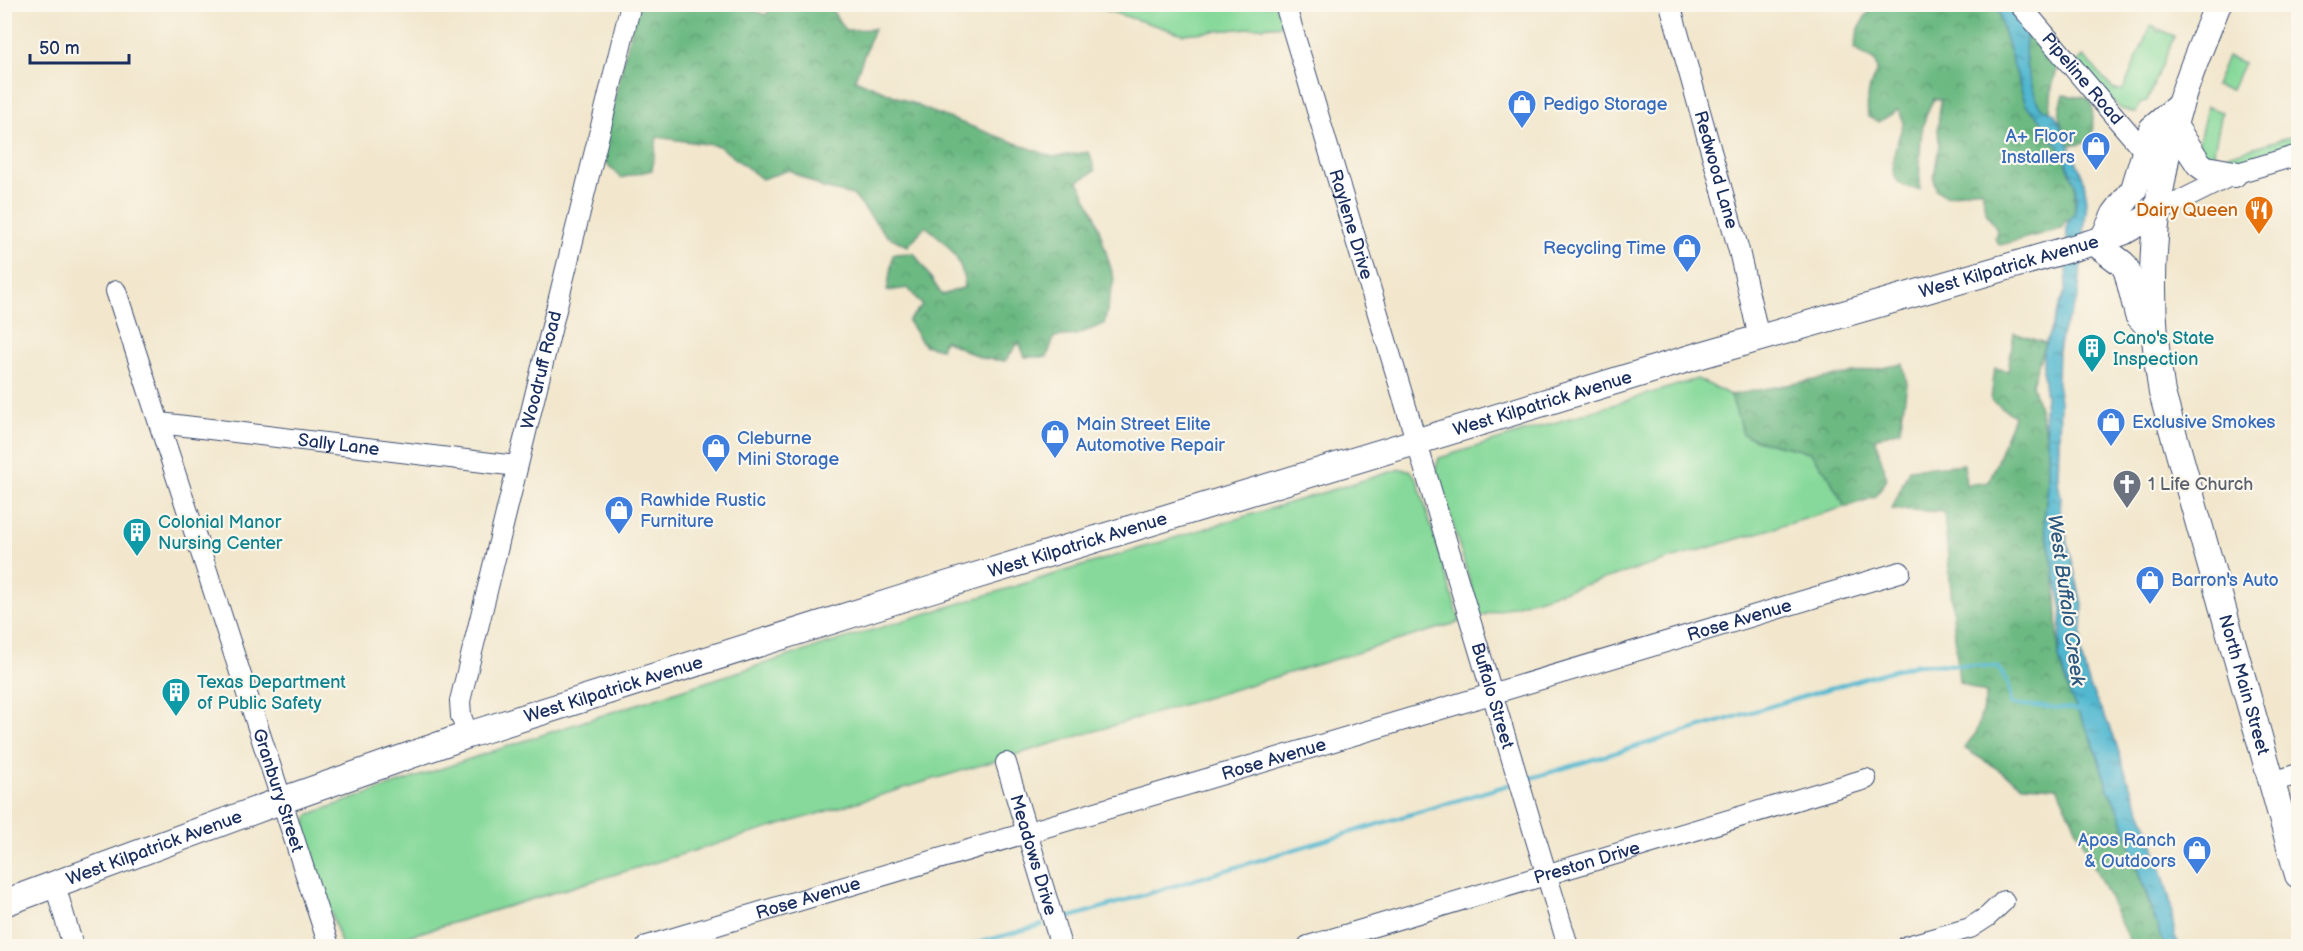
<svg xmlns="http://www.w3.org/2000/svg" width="2303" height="951" font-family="'Balsamiq Sans',sans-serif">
	<defs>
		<pattern id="forest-crowns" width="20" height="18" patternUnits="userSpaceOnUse" patternTransform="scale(1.5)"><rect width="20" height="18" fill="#6cb982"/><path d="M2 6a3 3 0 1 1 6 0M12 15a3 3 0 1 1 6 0" fill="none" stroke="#58976e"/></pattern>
		<pattern id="water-ripples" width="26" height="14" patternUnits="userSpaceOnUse" patternTransform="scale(1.5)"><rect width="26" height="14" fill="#51b8d0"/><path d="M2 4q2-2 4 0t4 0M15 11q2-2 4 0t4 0" fill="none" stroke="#4296ac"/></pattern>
	</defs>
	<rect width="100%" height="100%" fill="#fbf7ec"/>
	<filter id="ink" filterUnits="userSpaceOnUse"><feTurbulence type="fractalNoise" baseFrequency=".0167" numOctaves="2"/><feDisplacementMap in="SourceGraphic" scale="12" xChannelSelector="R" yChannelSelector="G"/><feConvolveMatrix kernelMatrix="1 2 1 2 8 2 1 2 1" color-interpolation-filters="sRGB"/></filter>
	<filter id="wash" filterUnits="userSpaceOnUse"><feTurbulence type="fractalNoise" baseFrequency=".008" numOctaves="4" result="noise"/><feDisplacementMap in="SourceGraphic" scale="24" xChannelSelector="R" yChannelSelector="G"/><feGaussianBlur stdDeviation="1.35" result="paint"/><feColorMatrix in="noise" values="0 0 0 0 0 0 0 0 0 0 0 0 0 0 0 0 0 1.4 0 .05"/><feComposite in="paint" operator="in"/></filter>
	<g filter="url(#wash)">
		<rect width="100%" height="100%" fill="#f2e7cd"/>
		<g fill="#86d99a" stroke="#50847c" stroke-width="1.5">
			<polygon points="1089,5 1276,5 1282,25 1183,34"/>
			<polygon points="2151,25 2157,28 2156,31 2159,32 2160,29 2174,37 2147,101 2140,103 2136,113 2121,109 2077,63 2084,56 2114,90 2123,90"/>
			<polygon points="2227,56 2244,63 2231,90 2215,86"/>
			<polygon points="2207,107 2222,112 2214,151 2217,155 2224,156 2298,134 2298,145 2222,168 2198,154 2199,141"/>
			<polygon points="1697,379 1731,395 1743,434 1756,440 1810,452 1828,475 1845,507 1480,616 1436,468 1439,458"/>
			<path d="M1400,469L1410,470L1417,479L1460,622L375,946H342L305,832L307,817L310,814C669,687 1036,581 1400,469Z"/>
		</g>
		<g fill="url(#forest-crowns)" stroke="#447470" stroke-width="1.5">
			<path d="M637,5H739L766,15L772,5H822L832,10L845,30L874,29L855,79L930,111L1053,157L1089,152L1095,171L1078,181L1095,215L1114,279L1104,324L1076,335L1054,337L1047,357H1025L1019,342L1005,361L981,358L944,340L941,349L924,345L908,321L922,305L908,288L887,291L893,254L914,253L942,295L965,287C963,259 947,242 925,226L908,246L887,236L853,195L823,188L789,170L762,179L719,146L657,137L652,170L621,178L600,157Z"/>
			<path d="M1876,5H1998L2002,26L2026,105L2043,121L2046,134L2058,144L2075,183V212L2071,221H2065L2062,228L2001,245L1998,244L1995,238L1997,230L1985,210L1982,190C1970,188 1959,194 1945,196L1936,189L1934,178L1939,144L1938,126L1941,100L1934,99C1916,127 1921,157 1920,189C1877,188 1896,147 1904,122L1898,110L1879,122L1868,117C1866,98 1869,86 1877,70L1875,61L1854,49C1857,31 1862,16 1876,5Z"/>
			<polygon points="2027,29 2030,29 2059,63 2052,87 2050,112 2041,108 2035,99 2026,66 2025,48"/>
			<path d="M2064,95L2087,98L2092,102C2092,124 2100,147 2069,145C2061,123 2055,119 2064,95Z"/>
			<polygon points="2014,333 2045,343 2032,384 2046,433 2048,448 2048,486 2044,520 2055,576 2059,658 2070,695 2093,742 2108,789 2121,815 2150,907 2166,946 2134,946 2130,943 2057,787 2023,785 1964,748 1976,733 1987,694 1959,682 1944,512 1892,509 1909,469 1964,464 1966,485 1989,482 2014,416 1991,400 1995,368 2008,371"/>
			<polygon points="1903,364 1907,384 1900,430 1875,438 1887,479 1875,497 1845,507 1828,475 1810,452 1756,440 1743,434 1731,395"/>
		</g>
		<polygon fill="url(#water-ripples)" stroke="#367497" stroke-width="1.5" points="1998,5 2041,5 2027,29 2025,48 2026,66 2036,99 2041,108 2054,113 2058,120 2083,177 2087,200 2078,298 2062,332 2058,351 2057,383 2060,401 2058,480 2061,498 2060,509 2083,608 2081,656 2090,687 2113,734 2128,781 2151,834 2170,900 2175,938 2181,946 2166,946 2160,935 2121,815 2108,789 2093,742 2070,695 2059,658 2062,609 2044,520 2048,486 2048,448 2044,411 2046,398 2043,375 2043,350 2066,289 2067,224 2075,212 2076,197 2075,183 2058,144 2046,134 2042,121 2026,105 2002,26"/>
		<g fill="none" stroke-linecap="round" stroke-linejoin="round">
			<g stroke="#51b8d0" stroke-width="4">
				<polyline points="1531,778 1875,675 1917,664 1967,665 1998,667 2009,685 2011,704 2081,710"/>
				<polyline points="1064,919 1508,785"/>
				<polyline points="967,946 1042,925"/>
			</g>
		</g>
	</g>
	<g filter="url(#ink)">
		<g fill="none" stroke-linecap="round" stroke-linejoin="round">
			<g stroke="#3b4b6f" stroke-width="22">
				<g id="minor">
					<path id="s1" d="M1285,4L1568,946"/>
					<path id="s2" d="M1670,4L1739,251L1759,338"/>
					<path id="s3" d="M2019,4L2145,152"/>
					<polyline points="2158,212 2234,174 2298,155"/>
					<path id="s4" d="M116,291L329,946"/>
					<path id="s5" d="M160,423L517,466"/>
					<path id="s6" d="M468,735L461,716L460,701L631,4"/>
					<path id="s7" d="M1006,763L1061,946"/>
					<polyline points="2272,782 2298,774"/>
					<polyline points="55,885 73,946"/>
					<path id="s8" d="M647,946L1900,572"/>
					<path id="s9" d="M1308,946L1866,779"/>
					<polyline points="1907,946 1970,928 1987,917 2004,901"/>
				</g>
			</g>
			<g stroke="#3b4b6f" stroke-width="28">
				<g id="major">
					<path id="s10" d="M2218,4C2202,44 2185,84 2174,125C2151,212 2147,304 2162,393L2298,875"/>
					<polyline points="2174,126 2199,164 2206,169 2234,174"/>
					<polyline points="2103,239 2115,214 2134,189 2152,129 2180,105"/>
					<polyline points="2094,242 2123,264 2127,271 2138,315 2154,332"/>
					<path id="s11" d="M4,903L283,800L468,735L926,591L1694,357L2094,242L2123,232L2158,212"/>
				</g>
			</g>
			<use href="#minor" stroke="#fff" stroke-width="20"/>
			<use href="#major" stroke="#fff" stroke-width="26"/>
		</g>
	</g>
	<defs>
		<g id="shop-pin" transform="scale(1.5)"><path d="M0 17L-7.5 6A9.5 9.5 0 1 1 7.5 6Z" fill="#3f7fe0" stroke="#fbf7ec"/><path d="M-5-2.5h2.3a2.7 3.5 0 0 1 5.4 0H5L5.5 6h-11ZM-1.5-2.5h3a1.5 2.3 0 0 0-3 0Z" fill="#fff"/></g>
		<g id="restaurant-pin" transform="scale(1.5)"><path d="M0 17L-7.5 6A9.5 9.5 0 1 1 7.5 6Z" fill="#e8710a" stroke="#fbf7ec"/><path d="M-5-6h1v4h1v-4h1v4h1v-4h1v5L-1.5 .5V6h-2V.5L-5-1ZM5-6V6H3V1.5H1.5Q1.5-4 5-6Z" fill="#fff"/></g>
		<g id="building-pin" transform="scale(1.5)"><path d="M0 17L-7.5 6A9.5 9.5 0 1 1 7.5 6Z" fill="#0f9aa8" stroke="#fbf7ec"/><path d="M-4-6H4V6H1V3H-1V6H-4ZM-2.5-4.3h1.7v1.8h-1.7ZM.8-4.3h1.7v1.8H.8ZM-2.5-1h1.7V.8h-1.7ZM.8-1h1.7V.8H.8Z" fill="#fff"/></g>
		<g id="church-pin" transform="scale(1.5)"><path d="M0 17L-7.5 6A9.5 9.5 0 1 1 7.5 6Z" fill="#6b7280" stroke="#fbf7ec"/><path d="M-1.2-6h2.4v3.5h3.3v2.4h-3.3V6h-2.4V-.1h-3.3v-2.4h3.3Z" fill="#fff"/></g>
	</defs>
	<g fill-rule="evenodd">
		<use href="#shop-pin" x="1522" y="104"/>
		<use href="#shop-pin" x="2096" y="146"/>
		<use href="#restaurant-pin" x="2259" y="210"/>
		<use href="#shop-pin" x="1687" y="248"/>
		<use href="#building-pin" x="2092" y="348"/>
		<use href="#shop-pin" x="2111" y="422"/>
		<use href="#shop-pin" x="1055" y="434"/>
		<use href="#shop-pin" x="716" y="448"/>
		<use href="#church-pin" x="2127" y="484"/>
		<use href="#shop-pin" x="619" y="510"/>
		<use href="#building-pin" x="137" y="532"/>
		<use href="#shop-pin" x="2150" y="580"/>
		<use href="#building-pin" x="176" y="692"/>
		<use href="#shop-pin" x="2197" y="850"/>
	</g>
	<g text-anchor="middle" stroke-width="4.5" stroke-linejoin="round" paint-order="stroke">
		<g font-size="18" fill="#1b2f5e" stroke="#fbf7ec">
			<text dy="6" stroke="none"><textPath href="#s3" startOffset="98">Pipeline Road</textPath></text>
			<text dy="6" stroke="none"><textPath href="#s2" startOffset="172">Redwood Lane</textPath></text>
			<text dy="6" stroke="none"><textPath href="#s1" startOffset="230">Raylene Drive</textPath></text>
			<text dy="6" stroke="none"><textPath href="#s11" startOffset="2104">West Kilpatrick Avenue</textPath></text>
			<text dy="6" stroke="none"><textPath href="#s6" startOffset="376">Woodruff Road</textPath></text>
			<text dy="6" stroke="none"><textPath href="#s11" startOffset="1618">West Kilpatrick Avenue</textPath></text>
			<text dy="6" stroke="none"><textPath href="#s5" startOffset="180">Sally Lane</textPath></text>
			<text dy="6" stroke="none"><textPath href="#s11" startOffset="1132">West Kilpatrick Avenue</textPath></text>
			<text dy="6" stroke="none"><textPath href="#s8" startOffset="1140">Rose Avenue</textPath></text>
			<text dy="6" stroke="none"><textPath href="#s10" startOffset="702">North Main Street</textPath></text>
			<text dy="6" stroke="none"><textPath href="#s11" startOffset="646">West Kilpatrick Avenue</textPath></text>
			<text dy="6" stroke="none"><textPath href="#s1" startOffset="722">Buffalo Street</textPath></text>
			<text dy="6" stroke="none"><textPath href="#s8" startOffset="654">Rose Avenue</textPath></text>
			<text dy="6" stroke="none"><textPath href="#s4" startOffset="525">Granbury Street</textPath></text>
			<text dy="6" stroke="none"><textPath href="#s11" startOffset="160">West Kilpatrick Avenue</textPath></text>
			<text dy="6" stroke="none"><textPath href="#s7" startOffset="96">Meadows Drive</textPath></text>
			<text dy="6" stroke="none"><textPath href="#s9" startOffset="291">Preston Drive</textPath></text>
			<text dy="6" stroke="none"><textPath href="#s8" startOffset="168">Rose Avenue</textPath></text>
		</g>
		<g font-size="18" fill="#366cbe" stroke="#fbf7ec" text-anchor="start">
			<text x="1543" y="110">Pedigo Storage</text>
			<text x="2075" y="142" text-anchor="end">A+ Floor<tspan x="2075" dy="21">Installers</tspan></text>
			<text x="1666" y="254" text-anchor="end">Recycling Time</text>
			<text x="2132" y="428">Exclusive Smokes</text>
			<text x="1076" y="430">Main Street Elite<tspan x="1076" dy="21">Automotive Repair</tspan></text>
			<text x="737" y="444">Cleburne<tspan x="737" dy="21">Mini Storage</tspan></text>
			<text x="640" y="506">Rawhide Rustic<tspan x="640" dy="21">Furniture</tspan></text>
			<text x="2171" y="586">Barron's Auto</text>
			<text x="2176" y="846" text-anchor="end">Apos Ranch<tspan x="2176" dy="21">&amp; Outdoors</tspan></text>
		</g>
		<g font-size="18" fill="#c56008" stroke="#fbf7ec" text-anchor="end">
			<text x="2238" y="216">Dairy Queen</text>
		</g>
		<g font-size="18" fill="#0d838f" stroke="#fbf7ec" text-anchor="start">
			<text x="2113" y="344">Cano's State<tspan x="2113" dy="21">Inspection</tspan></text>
			<text x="158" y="528">Colonial Manor<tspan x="158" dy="21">Nursing Center</tspan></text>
			<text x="197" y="688">Texas Department<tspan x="197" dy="21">of Public Safety</tspan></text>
		</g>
		<g font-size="18" fill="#5b616d" stroke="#fbf7ec" text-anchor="start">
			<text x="2148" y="490">1 Life Church</text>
		</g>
		<g font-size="20" font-style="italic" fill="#2b5880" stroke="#fbf7ec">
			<text transform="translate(2067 600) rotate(82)" y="7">West Buffalo Creek</text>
		</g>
	</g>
	<rect width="2303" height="951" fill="none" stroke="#fbf7ec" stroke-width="24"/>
	<path d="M30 54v9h99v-9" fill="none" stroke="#1b2f5e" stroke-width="3"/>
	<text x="39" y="54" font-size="18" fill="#1b2f5e" stroke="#fbf7ec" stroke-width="4.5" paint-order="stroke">50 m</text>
</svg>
